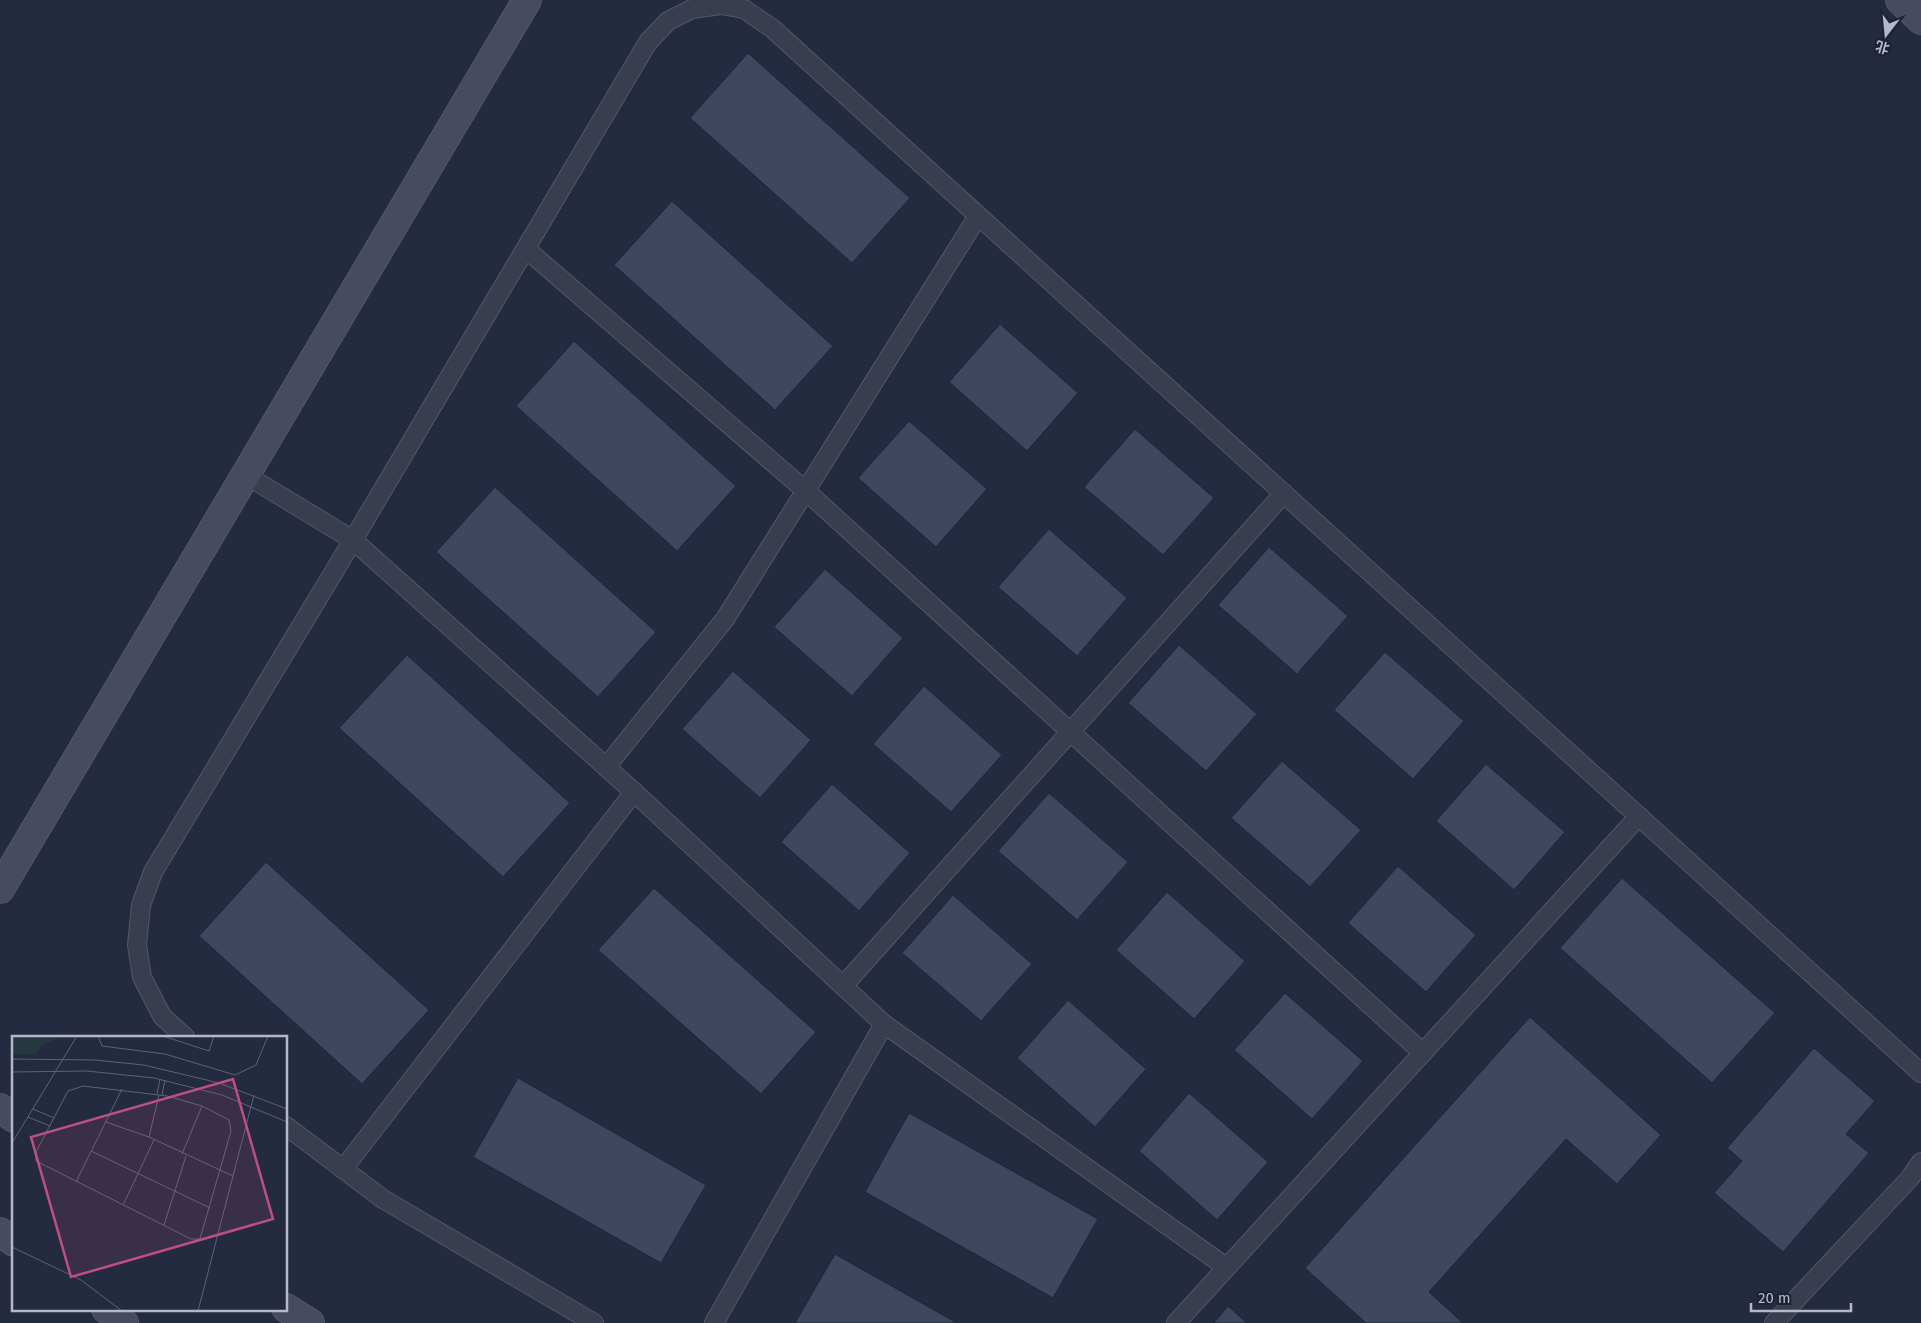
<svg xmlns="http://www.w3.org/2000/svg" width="1921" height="1323" font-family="'Fira Sans','Noto Sans SC',sans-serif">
	<rect width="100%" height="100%" fill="#242a3f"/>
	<g fill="#40465f" stroke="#1f2436">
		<polygon points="748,53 910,198 852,263 690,118"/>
		<polygon points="672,201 833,346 775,410 614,265"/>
		<polygon points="1000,324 1078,393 1027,451 949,382"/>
		<polygon points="574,341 736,486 677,551 516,406"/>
		<polygon points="909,421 987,489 936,547 858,478"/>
		<polygon points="1135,429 1214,498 1163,555 1084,487"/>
		<polygon points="495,487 656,632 598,697 436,552"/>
		<polygon points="1049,529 1127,598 1077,656 998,587"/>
		<polygon points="1269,547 1348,616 1297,674 1218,605"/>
		<polygon points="825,569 903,638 852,696 774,627"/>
		<polygon points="1179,645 1257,714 1206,771 1128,703"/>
		<polygon points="1385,652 1464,721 1413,779 1334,710"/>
		<polygon points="407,655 570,803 503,877 339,728"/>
		<polygon points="733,671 811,740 760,798 682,729"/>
		<polygon points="924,686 1002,755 951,812 873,744"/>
		<polygon points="1282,761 1361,830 1310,887 1231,818"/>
		<polygon points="1486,764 1565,832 1514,890 1436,821"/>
		<polygon points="832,784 910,853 859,911 781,842"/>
		<polygon points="1049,793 1128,862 1077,920 998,851"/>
		<polygon points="266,862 429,1010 362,1084 199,936"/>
		<polygon points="1398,866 1476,935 1426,992 1348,923"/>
		<polygon points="1622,878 1775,1013 1712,1083 1560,948"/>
		<polygon points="654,888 816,1032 761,1094 598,950"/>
		<polygon points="1167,892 1245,961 1194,1019 1116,950"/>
		<polygon points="953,895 1032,964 981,1021 902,953"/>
		<polygon points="1285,993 1363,1061 1312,1119 1234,1050"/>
		<polygon points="1068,1000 1146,1069 1095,1127 1017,1058"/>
		<polygon points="1530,1017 1661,1135 1617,1184 1566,1139 1429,1292 1463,1323 1366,1323 1305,1268"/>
		<polygon points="1814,1048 1875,1101 1846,1134 1869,1153 1783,1252 1714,1193 1742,1161 1727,1148"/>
		<polygon points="518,1078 706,1185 661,1263 473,1157"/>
		<polygon points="1189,1093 1268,1162 1217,1220 1139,1151"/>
		<polygon points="909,1113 1098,1219 1053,1298 865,1192"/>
		<polygon points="835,1254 957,1323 795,1323"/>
		<polygon points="1228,1306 1247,1323 1214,1323"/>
	</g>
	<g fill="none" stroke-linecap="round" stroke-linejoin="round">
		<g stroke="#53586a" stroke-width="20">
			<g id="service">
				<polyline points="526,249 806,491 1423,1053"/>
				<polyline points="246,475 353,540 634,792 884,1024 1226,1267"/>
				<polyline points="606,767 725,619 978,216"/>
				<polyline points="843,986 1284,493"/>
				<polyline points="185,1037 162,1016 142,977 137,945 141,905 153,872 353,540 648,42 668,21 692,9 721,5 744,9 773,29 1921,1073"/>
				<polyline points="286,1126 383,1199 594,1323"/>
				<polyline points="343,1169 634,792"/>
				<polyline points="714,1323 884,1024"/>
				<polyline points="1176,1323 1639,816"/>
				<polyline points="1774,1323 1910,1178 1921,1162"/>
			</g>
		</g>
		<g stroke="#53586a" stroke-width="30">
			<g id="secondary">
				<polyline points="1900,0 1921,20"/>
				<polyline points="0,889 527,0"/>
				<polyline points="0,1108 14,1118"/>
				<polyline points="0,1232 14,1242"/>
				<polyline points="286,1308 310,1323"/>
				<polyline points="106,1309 124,1323"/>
			</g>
		</g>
		<use href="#service" stroke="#383d4f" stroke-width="18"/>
		<use href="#secondary" stroke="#464b62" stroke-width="28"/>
	</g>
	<g transform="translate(12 1036)">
		<rect width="275" height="275" fill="#242a3f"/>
		<path d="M0,0H52L31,8L24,18H0Z" fill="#263740"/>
		<path fill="none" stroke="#5e6377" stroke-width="1" d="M86,0L90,10L153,18L223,39L244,29L256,0M151,0L197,15L202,0M0,23L83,24L132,29L207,47L275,73M0,36L75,35L142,42L210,59L275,86M71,50L155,60L190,70L217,84L219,95L188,203H179L24,125V116L56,55ZM145,58L148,43M150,59L153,44M21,73L42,82M16,81L38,90M94,86L137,101L221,140M137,101L147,59M0,107L65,0M79,115L198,172M170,118L190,70M64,146L110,53M111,169L142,104M152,189L174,120M0,211L69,244L110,275M186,275L242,59"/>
		<path fill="#bd5082" fill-opacity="0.15" stroke="#bd5082" stroke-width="2.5" d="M221,43L261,183L59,241L19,101Z"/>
		<rect width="275" height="275" fill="none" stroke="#b5b8ca" stroke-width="2.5"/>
	</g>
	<g transform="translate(1886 35) rotate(196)" stroke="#1d2234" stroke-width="4" paint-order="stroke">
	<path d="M0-4L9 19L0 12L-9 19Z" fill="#b5b8ca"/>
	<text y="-8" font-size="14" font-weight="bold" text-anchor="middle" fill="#b5b8ca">北</text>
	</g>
	<path d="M1751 1303v8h100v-8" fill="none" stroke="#b5b8ca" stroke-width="2.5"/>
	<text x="1758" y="1303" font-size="15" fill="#b5b8ca" stroke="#1d2234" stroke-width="4" paint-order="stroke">20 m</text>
</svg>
